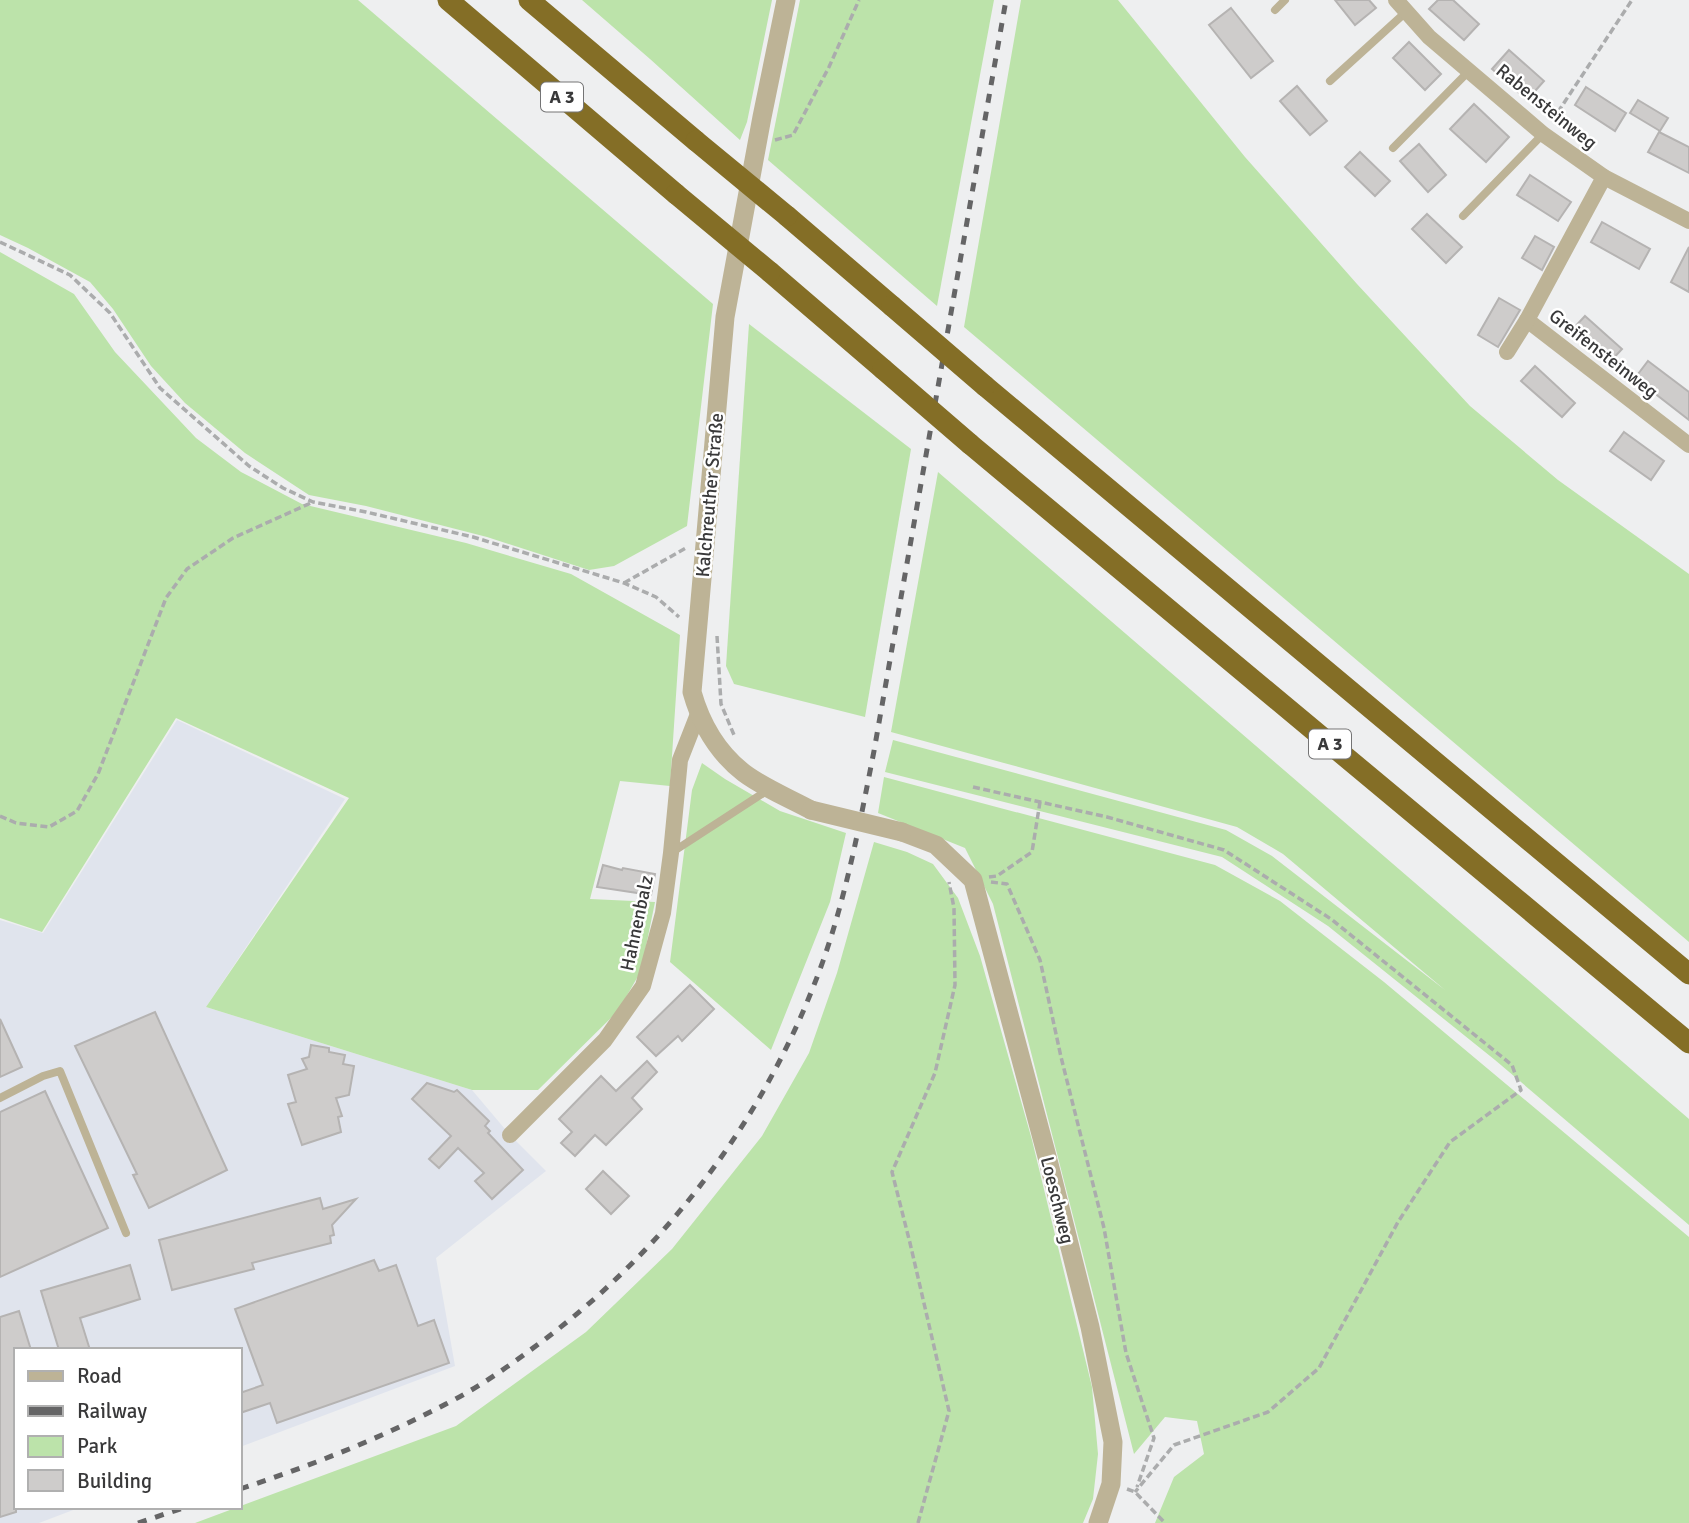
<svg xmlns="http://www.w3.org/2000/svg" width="1689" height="1523" font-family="Signika,sans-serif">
	<rect width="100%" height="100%" fill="#eeeff0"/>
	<polygon fill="#e0e4ed" points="177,720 345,799 206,1007 472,1090 510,1135 546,1171 436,1258 455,1366 240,1447 240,1350 16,1350 16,1507 81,1507 39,1523 0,1523 0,920 43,933"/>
	<g fill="#bce3aa">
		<polygon points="0,0 358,0 713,304 687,526 614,566 589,570 487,537 366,506 309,495 245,453 185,403 151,366 113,309 90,282 28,248 0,235"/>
		<polygon points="582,0 772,0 747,122 740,140 650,59"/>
		<polygon points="800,0 994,0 937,306 768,160"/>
		<polygon points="1021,0 1118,0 1245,157 1357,284 1470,406 1558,480 1689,574 1689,942 964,327"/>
		<polygon points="0,252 74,294 115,352 196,438 241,472 302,504 466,543 571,574 680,635 670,786 620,781 590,899 655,902 641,971 618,1011 538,1090 472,1090 206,1007 349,798 176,718 42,932 0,918"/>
		<polygon points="749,324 911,449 865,717 734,684 726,666"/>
		<polygon points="938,472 1689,1119 1689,1225 1495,1060 1328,926 1222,857 885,772 893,740 1226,830 1272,856 1445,990 1283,854 1237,827 891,732"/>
		<polygon points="702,763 725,779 780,811 846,833 830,902 771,1050 670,962 692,790"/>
		<polygon points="884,777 1215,865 1280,901 1384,982 1689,1237 1689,1523 1155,1523 1174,1477 1204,1454 1197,1421 1165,1417 1134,1454 993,904 965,848 878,813"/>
		<polygon points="874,842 907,852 933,864 958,898 980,956 1032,1140 1092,1387 1098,1454 1093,1499 1083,1523 195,1523 456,1426 586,1332 672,1249 762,1136 809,1053 837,973"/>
	</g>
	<g fill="#cecccb" stroke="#b5b3b2" stroke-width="2">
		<polygon points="1335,0 1369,0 1376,8 1355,25"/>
		<polygon points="1438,0 1453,0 1479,24 1464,40 1429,9"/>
		<polygon points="1231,8 1273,61 1251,78 1209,25"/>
		<polygon points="1409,42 1441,74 1425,90 1393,58"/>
		<polygon points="1509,50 1544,81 1527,100 1492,69"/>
		<polygon points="1297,86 1327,121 1310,135 1280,101"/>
		<polygon points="1586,87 1626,113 1615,131 1575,105"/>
		<polygon points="1638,100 1668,118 1660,131 1630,113"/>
		<polygon points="1474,104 1509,137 1486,162 1450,129"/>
		<polygon points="1659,132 1689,147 1689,173 1648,152"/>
		<polygon points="1419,144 1446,175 1428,192 1400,161"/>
		<polygon points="1360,152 1390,181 1375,196 1345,167"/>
		<polygon points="1530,175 1571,202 1558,221 1517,195"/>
		<polygon points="1427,214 1462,247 1446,263 1412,229"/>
		<polygon points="1602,222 1650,249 1639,269 1591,242"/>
		<polygon points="1535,236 1554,247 1542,270 1522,258"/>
		<polygon points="1689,247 1689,292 1671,282"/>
		<polygon points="1499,298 1520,310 1498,347 1478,335"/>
		<polygon points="1585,316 1622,349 1608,364 1571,331"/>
		<polygon points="1648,361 1689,392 1689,420 1635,378"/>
		<polygon points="1535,366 1575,403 1562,417 1521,381"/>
		<polygon points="1624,432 1664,461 1651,480 1610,451"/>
		<polygon points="603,865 622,870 623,868 655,874 651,895 597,887"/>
		<polygon points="690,985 714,1009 682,1041 678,1036 656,1056 637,1037"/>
		<polygon points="155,1012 227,1170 149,1208 133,1175 137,1174 75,1046"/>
		<polygon points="0,1019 22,1067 0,1077"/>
		<polygon points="311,1045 329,1048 329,1052 345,1055 343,1064 354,1066 349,1095 336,1098 342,1116 338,1117 341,1132 302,1145 288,1104 296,1102 288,1075 307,1069 302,1059 309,1057"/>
		<polygon points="647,1061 657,1072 632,1098 642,1109 606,1145 595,1135 575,1156 561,1143 572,1132 559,1119 601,1076 616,1091"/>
		<polygon points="427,1083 454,1092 457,1090 489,1121 485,1126 490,1131 488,1133 523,1170 492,1199 475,1181 484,1173 458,1148 439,1168 429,1159 451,1136 412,1099"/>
		<polygon points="45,1091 108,1228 0,1277 0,1112"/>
		<polygon points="603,1171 629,1196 611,1214 586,1189"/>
		<polygon points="320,1198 323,1209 356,1199 332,1225 334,1235 330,1236 331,1243 252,1263 254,1269 172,1290 159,1240"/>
		<polygon points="374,1260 379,1271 396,1265 418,1326 434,1320 449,1363 277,1423 270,1403 240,1413 240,1393 263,1385 235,1309"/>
		<polygon points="130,1265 140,1299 80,1318 90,1350 59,1350 41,1291"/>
		<polygon points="19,1311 31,1350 16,1350 16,1512 0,1517 0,1317"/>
	</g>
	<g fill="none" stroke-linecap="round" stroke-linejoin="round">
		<g stroke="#abacad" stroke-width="3.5" stroke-dasharray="7 3.5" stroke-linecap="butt">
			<polyline points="1552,121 1632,0"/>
			<polyline points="775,140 793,135 829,67 859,0"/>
			<polyline points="0,242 70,275 110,313 160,388 249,466 283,488 313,502 366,512 473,537 624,583 656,597 679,617"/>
			<polyline points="624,583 686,548"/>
			<polyline points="717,636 721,704 734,735"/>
			<polyline points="973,787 1107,817 1224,850 1331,919 1512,1065 1521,1090 1450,1142 1398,1222 1319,1368 1268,1412 1174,1445 1135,1492"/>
			<polyline points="0,816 16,823 49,827 77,811 98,774 166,598 187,569 233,538 313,502"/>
			<polyline points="989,877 997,876 1032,852 1040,802"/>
			<polyline points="991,882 1007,884 1040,960 1061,1057 1104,1228 1126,1353 1154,1438 1137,1487"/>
			<polyline points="1127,1489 1135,1492 1165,1523"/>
			<polyline points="918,1523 949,1411 910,1243 892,1172 935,1073 955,985 954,908 949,882"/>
		</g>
		<g stroke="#bdb396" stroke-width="8">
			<polyline points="1275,10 1285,0"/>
			<polyline points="1330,81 1406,12"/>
			<polyline points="1393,148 1469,71"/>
			<polyline points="1463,216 1543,134"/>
			<polyline points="671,853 768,790"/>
			<polyline points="0,1098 43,1076 60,1071 126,1233"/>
		</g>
		<g stroke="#bdb396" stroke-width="16">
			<polyline points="1396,0 1429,37 1543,134 1604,177 1689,221"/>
			<polyline points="1604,177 1527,320 1689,445"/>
			<polyline points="1507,352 1527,320"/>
			<polyline points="510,1135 605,1040 643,986 663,913 671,853 680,760 698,714"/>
		</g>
		<g stroke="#bdb396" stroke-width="19">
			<path d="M786,0L762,117L725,317L692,692C701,724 717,752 744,773C764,788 789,798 811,810"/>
			<polyline points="902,832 936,845 973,880 1049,1164 1090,1327 1113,1442 1111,1484 1098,1523"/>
		</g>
		<g stroke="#846e26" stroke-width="21">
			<polyline points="448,0 676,194"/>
			<polyline points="529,0 696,141"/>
			<polyline points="787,216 892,306"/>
			<polyline points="770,272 883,369"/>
			<polyline points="985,386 1689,974"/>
			<polyline points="970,444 1689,1043"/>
		</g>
		<g stroke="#656566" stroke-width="5" stroke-dasharray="9 9" stroke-linecap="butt">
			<path d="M240,1489C310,1466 379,1439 444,1405C474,1390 502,1371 529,1351C664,1254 767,1118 823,961C847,893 860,822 874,751L1006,0"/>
			<polyline points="138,1523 186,1507"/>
		</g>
		<polyline stroke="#bdb396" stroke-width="19" points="811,810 902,832"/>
		<g stroke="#846e26" stroke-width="21">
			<polyline points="696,141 787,216"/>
			<polyline points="676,194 770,272"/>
			<polyline points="892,306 985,386"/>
			<polyline points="883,369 970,444"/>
		</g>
	</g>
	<g text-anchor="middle" stroke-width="5" stroke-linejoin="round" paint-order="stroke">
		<g fill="#fff" stroke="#747475" stroke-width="2">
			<rect x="541" y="82.5" width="42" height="29" rx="5"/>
			<rect x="1309" y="729.5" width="42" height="29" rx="5"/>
		</g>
		<g font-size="18" font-weight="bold" fill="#39393a">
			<text x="562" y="103">A 3</text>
			<text x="1330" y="750">A 3</text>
		</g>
		<g font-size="19" fill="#39393a" stroke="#fff">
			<text transform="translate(1547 106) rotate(39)" y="7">Rabensteinweg</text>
			<text transform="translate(1604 353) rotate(38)" y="7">Greifensteinweg</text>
			<text transform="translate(709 495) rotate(-85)" y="7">Kalchreuther Straße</text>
			<text transform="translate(636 923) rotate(-78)" y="7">Hahnenbalz</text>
			<text transform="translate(1058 1200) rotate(76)" y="7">Loeschweg</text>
		</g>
	</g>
	<rect x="14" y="1348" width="228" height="161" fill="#ffffff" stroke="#b0b0b0" stroke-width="2"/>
	<rect x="28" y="1371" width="35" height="10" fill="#bdb396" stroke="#b0b0b0" stroke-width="2"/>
	<text x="77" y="1383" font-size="21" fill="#39393a">Road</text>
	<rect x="28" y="1406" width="35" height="10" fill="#656566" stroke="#b0b0b0" stroke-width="2"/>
	<text x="77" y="1418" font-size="21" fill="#39393a">Railway</text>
	<rect x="28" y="1436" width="35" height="21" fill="#bce3aa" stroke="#b0b0b0" stroke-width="2"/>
	<text x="77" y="1453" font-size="21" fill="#39393a">Park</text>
	<rect x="28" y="1470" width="35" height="21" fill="#cecccb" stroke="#b0b0b0" stroke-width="2"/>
	<text x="77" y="1488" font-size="21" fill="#39393a">Building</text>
</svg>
